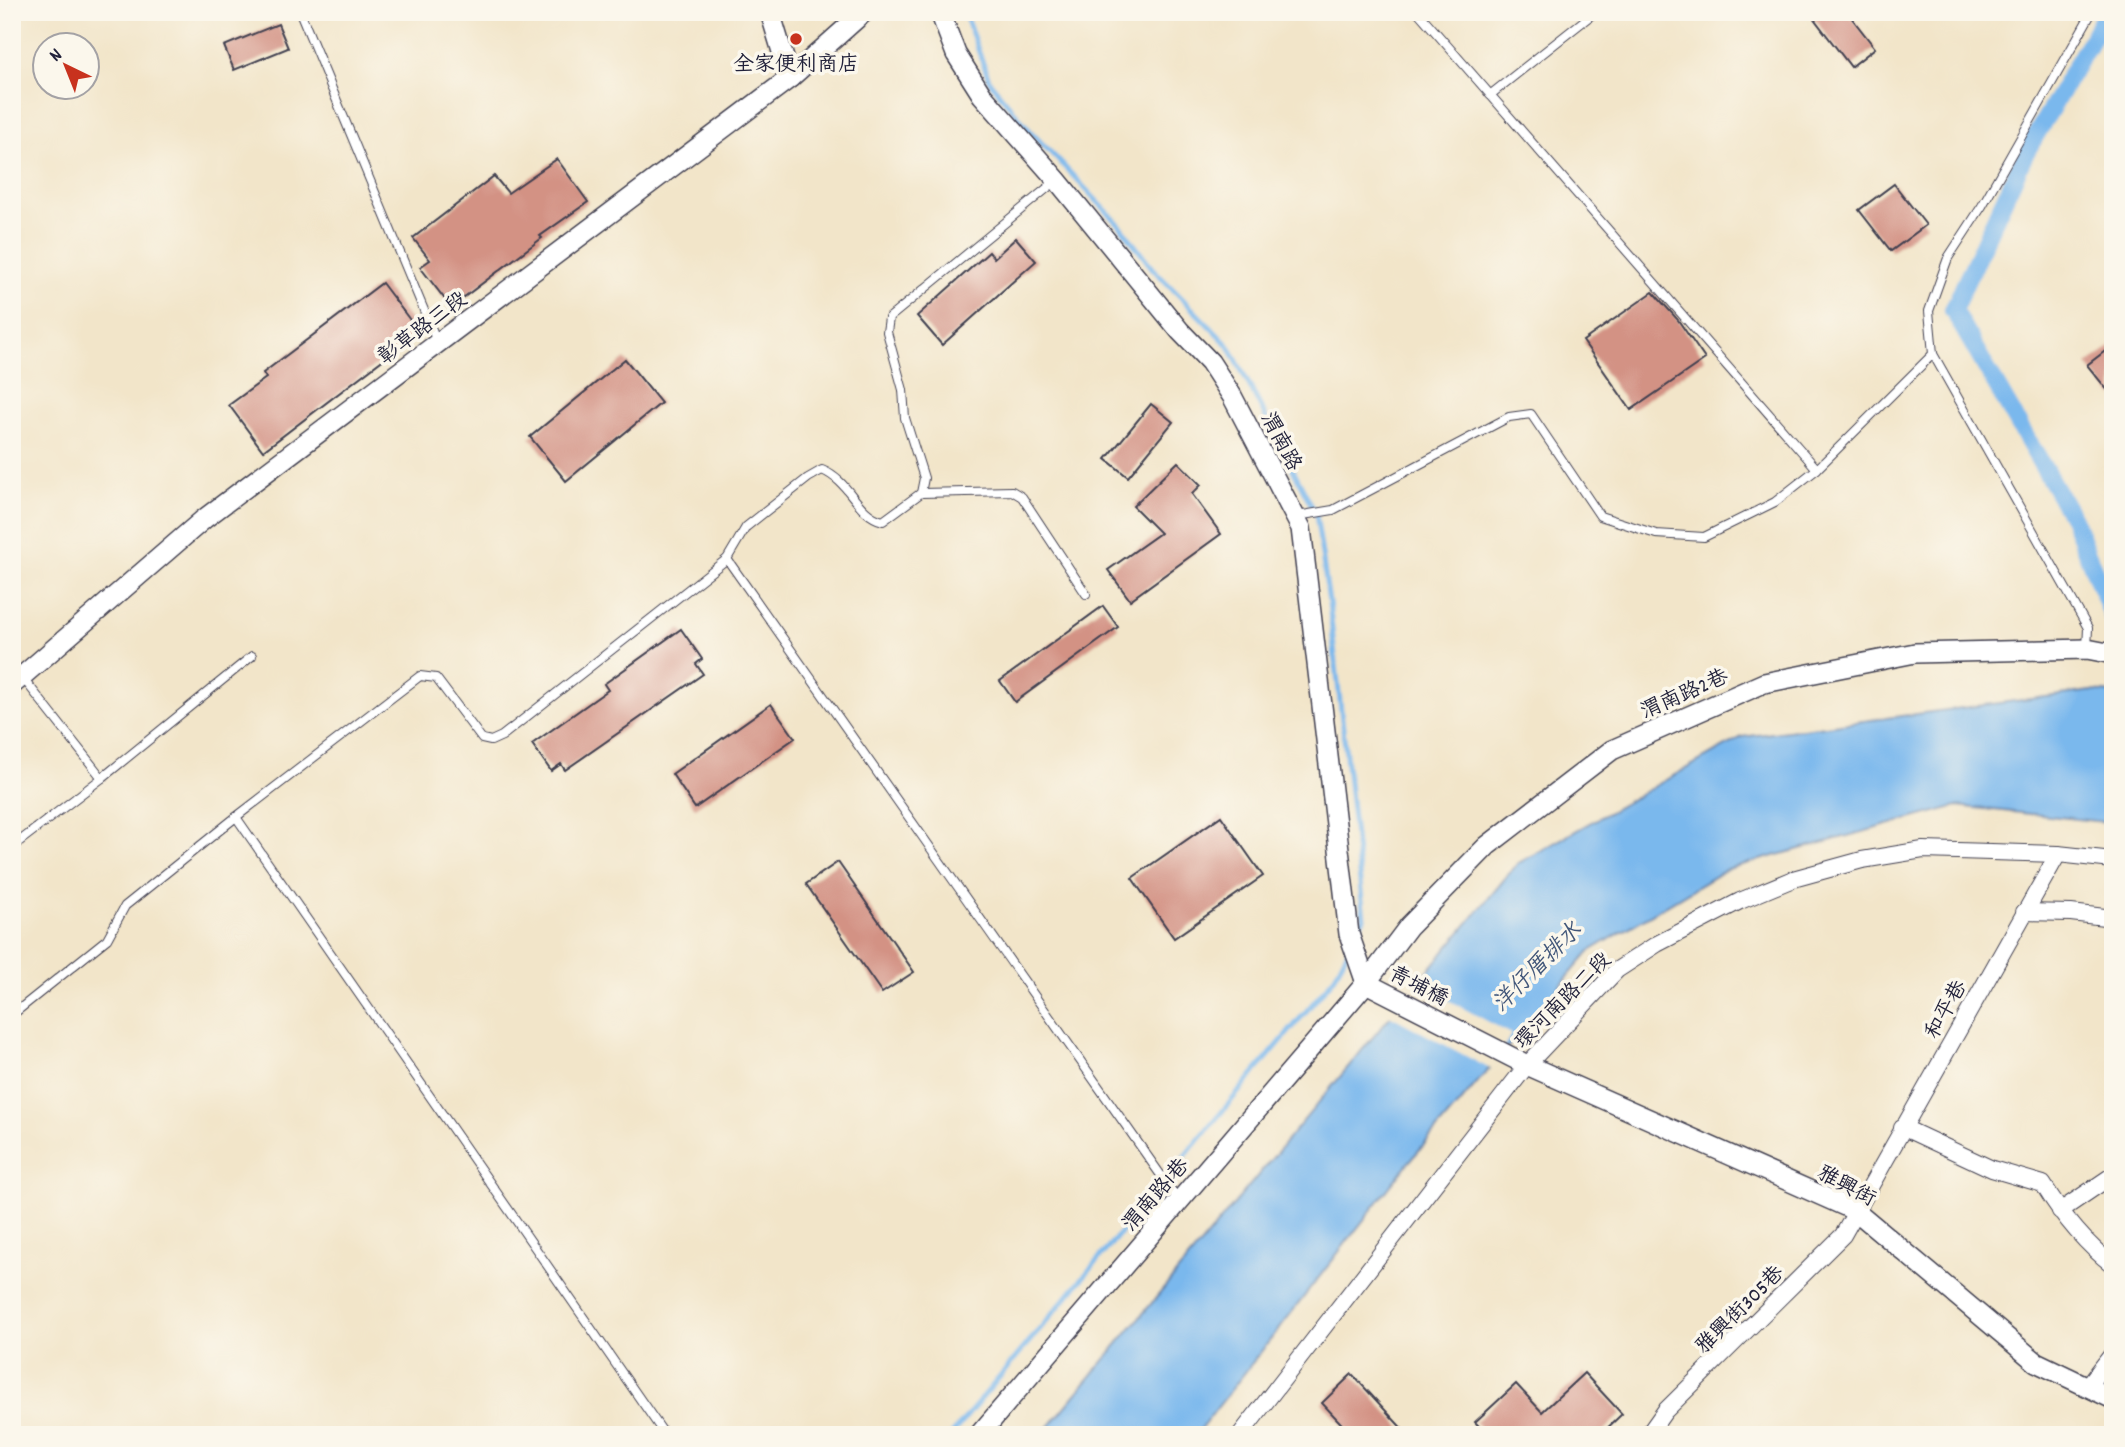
<svg xmlns="http://www.w3.org/2000/svg" width="2125" height="1447" font-family="Dekko,'LXGW WenKai TC',sans-serif">
	<rect width="100%" height="100%" fill="#fbf7ec"/>
	<filter id="ink" filterUnits="userSpaceOnUse"><feTurbulence type="fractalNoise" baseFrequency=".0143" numOctaves="2"/><feDisplacementMap in="SourceGraphic" scale="14" xChannelSelector="R" yChannelSelector="G"/><feConvolveMatrix kernelMatrix="1 2 1 2 8 2 1 2 1" color-interpolation-filters="sRGB"/></filter>
	<filter id="wash" filterUnits="userSpaceOnUse"><feTurbulence type="fractalNoise" baseFrequency=".00686" numOctaves="4" result="noise"/><feDisplacementMap in="SourceGraphic" scale="28" xChannelSelector="R" yChannelSelector="G"/><feGaussianBlur stdDeviation="1.57" result="paint"/><feColorMatrix in="noise" values="0 0 0 0 0 0 0 0 0 0 0 0 0 0 0 0 0 1.4 0 .05"/><feComposite in="paint" operator="in"/></filter>
	<g filter="url(#wash)">
		<rect width="100%" height="100%" fill="#f2e5c9"/>
		<polygon fill="#7ab8ed" stroke="#4e6d94" stroke-width="2" points="2091,691 2113,693 2113,823 1957,806 1727,869 1590,951 1409,1162 1196,1435 1042,1435 1517,864 1742,737"/>
		<polygon fill="#f2e5c9" points="1415,982 1511,1034 1492,1070 1389,1015"/>
		<g fill="none" stroke-linecap="round" stroke-linejoin="round">
			<g stroke="#7ab8ed" stroke-width="5">
				<polyline points="964,12 990,82 1032,133 1120,225 1152,268 1229,346 1316,514 1329,602 1364,918 1356,933"/>
				<polyline points="951,1435 1334,978 1349,948"/>
			</g>
			<polyline stroke="#7ab8ed" stroke-width="18" points="2107,12 2026,152 1953,310 2073,519 2113,617"/>
		</g>
		<g id="blocks">
			<g fill="#d39284">
				<polygon points="1809,12 1847,12 1875,48 1851,67"/>
				<polygon points="278,24 288,48 234,70 224,46"/>
				<polygon points="557,159 588,202 540,236 542,238 451,307 420,267 430,260 413,238 494,176 508,193"/>
				<polygon points="1894,184 1926,225 1891,251 1859,210"/>
				<polygon points="1016,238 1036,261 942,345 917,316 989,252 994,258"/>
				<polygon points="382,283 419,332 263,451 229,405 266,378 263,373"/>
				<polygon points="1653,292 1678,320 1705,359 1631,410 1583,341"/>
				<polygon points="2113,345 2113,397 2087,365"/>
				<polygon points="625,359 661,403 566,481 530,437"/>
				<polygon points="1151,404 1173,422 1128,477 1106,459"/>
				<polygon points="1178,462 1201,485 1192,494 1221,534 1130,600 1108,570 1160,533 1133,506"/>
				<polygon points="1103,606 1118,627 1015,702 1000,681"/>
				<polygon points="681,629 702,659 696,664 703,674 565,770 561,764 551,771 532,744 608,690 604,684"/>
				<polygon points="771,704 795,738 695,808 672,774"/>
				<polygon points="1221,816 1263,876 1174,938 1132,878"/>
				<polygon points="838,862 914,972 882,993 806,884"/>
				<polygon points="1584,1373 1622,1414 1600,1435 1487,1435 1475,1422 1516,1384 1542,1412"/>
				<polygon points="1352,1374 1408,1435 1352,1435 1322,1403"/>
			</g>
		</g>
	</g>
	<g filter="url(#ink)">
		<use href="#blocks" fill-opacity="0" stroke="#413f50" stroke-width="2"/>
		<g fill="none" stroke-linecap="round" stroke-linejoin="round">
			<g stroke="#413f50" stroke-width="10">
				<g id="service">
					<polyline points="300,12 438,344"/>
					<polyline points="1418,12 1817,469 1933,354 2088,628 2087,649"/>
					<polyline points="1490,95 1595,12"/>
					<polyline points="1933,354 1929,311 1948,258 1982,206 2092,12"/>
					<polyline points="921,493 1012,491 1022,497 1086,594"/>
					<polyline points="1297,516 1333,510 1509,417 1531,414 1600,516 1656,534 1704,537 1775,502 1817,469"/>
					<polyline points="727,559 1179,1201"/>
					<polyline points="12,664 102,778"/>
					<polyline points="236,817 665,1435"/>
					<polyline points="12,847 102,778 252,656"/>
					<path d="M12,1015L107,939L125,906L236,817L420,676L436,678L482,739L491,741L502,736L727,559L746,527L808,478L822,470C851,482 856,514 883,521L921,493L924,478L905,418L903,390L887,332L889,318L1057,180"/>
				</g>
			</g>
			<g stroke="#413f50" stroke-width="18">
				<g id="minor">
					<polyline points="2024,912 2071,913 2113,918"/>
					<path d="M1902,1127L1992,1169L2043,1184C2062,1215 2084,1243 2113,1265"/>
					<polyline points="2060,1211 2113,1175"/>
					<polyline points="2087,1387 2113,1353"/>
					<polyline points="1240,1435 1527,1065 1617,970 1657,944 1740,901 1793,879 1862,860 1923,850 2058,854 2113,860"/>
					<polyline points="1648,1435 1665,1411 1843,1235 2058,854"/>
				</g>
			</g>
			<g stroke="#413f50" stroke-width="22">
				<g id="tertiary">
					<polyline points="770,12 790,78"/>
					<polyline points="940,12 956,54 982,95 1057,180 1180,331 1210,362 1232,396 1301,528 1349,934 1366,983"/>
					<polyline points="12,685 204,519 790,78 864,12"/>
					<polyline points="1366,983 1527,1065 1856,1211 2036,1362 2113,1399"/>
					<polyline points="979,1435 1366,983 1409,926 1487,846 1612,750 1764,683 1915,653 2087,649 2113,654"/>
				</g>
			</g>
			<use href="#service" stroke="#fff" stroke-width="8"/>
			<use href="#minor" stroke="#fff" stroke-width="16"/>
			<use href="#tertiary" stroke="#fff" stroke-width="19"/>
		</g>
	</g>
	<circle fill="#c8321e" stroke="#fbf7ec" stroke-width="2.5" cx="796" cy="39" r="7"/>
	<g text-anchor="middle" stroke-width="7" stroke-linejoin="round" paint-order="stroke">
		<g font-size="21" fill="#22223b" stroke="#fbf7ec">
			<text x="796" y="70">全家便利商店</text>
		</g>
		<g font-size="21" fill="#22223b" stroke="#fbf7ec">
			<text transform="translate(422 327) rotate(-37)" y="7">彰草路三段</text>
			<text transform="translate(1282 441) rotate(62)" y="7">渭南路</text>
			<text transform="translate(1684 693) rotate(-24)" y="7">渭南路2巷</text>
			<text transform="translate(1419 985) rotate(27)" y="7">青埔橋</text>
			<text transform="translate(1562 1000) rotate(-45)" y="7">環河南路二段</text>
			<text transform="translate(1945 1009) rotate(-61)" y="7">和平巷</text>
			<text transform="translate(1847 1185) rotate(28)" y="7">雅興街</text>
			<text transform="translate(1155 1194) rotate(-49)" y="7">渭南路1巷</text>
			<text transform="translate(1739 1309) rotate(-45)" y="7">雅興街305巷</text>
		</g>
		<g font-size="23" font-style="italic" fill="#415679" stroke="#fbf7ec">
			<text transform="translate(1536 966) rotate(-45)" y="8">洋仔厝排水</text>
		</g>
	</g>
	<rect width="2125" height="1447" fill="none" stroke="#fbf7ec" stroke-width="42"/>
	<g transform="translate(66 66) rotate(317)"><circle r="33" fill="#fbf7ec" stroke="#a4a2a5" stroke-width="2"/>
	<path d="M0-5L12 26L0 18L-12 26Z" fill="#c8321e"/>
	<text y="-10" font-size="19" font-weight="bold" text-anchor="middle" fill="#22223b">N</text>
	</g>
</svg>
